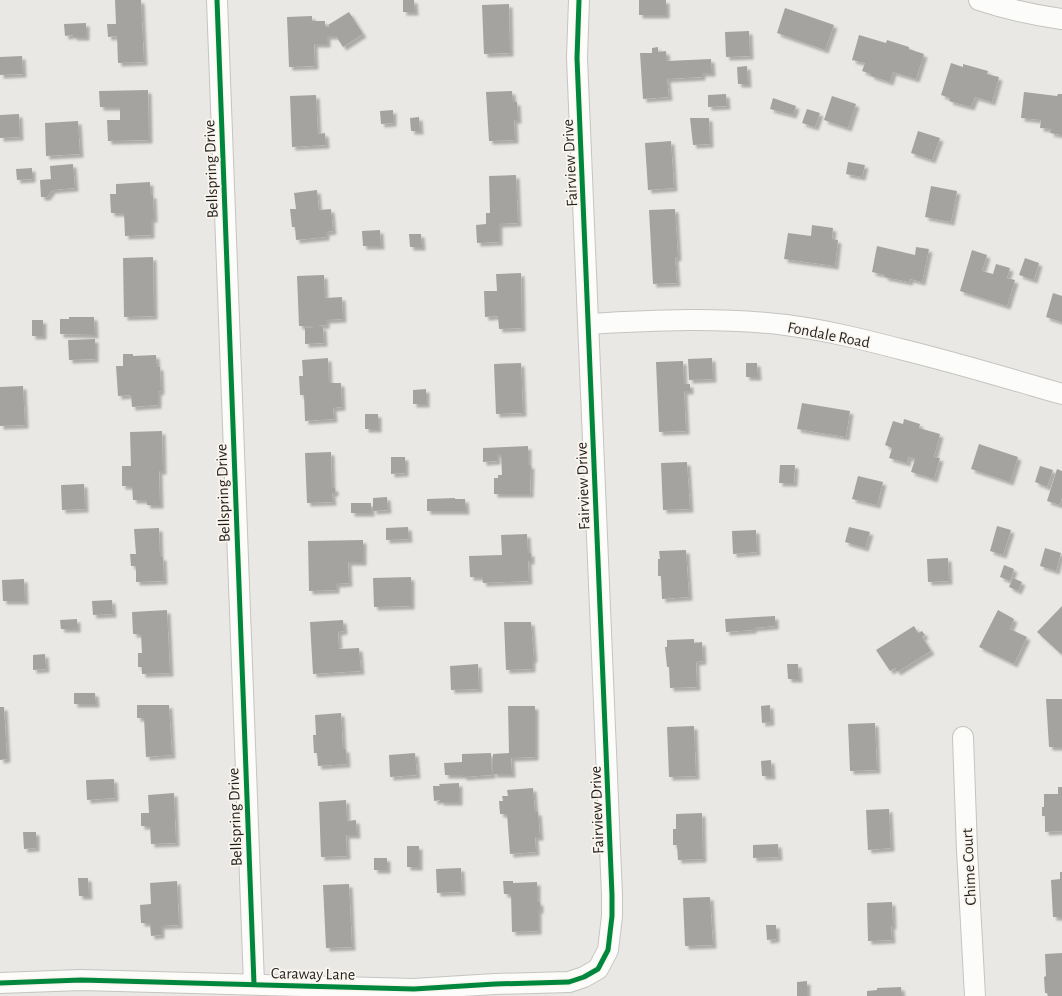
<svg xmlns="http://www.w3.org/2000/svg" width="1062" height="996" font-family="'Alegreya Sans',sans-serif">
	<defs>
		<filter id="shadow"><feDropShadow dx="3.5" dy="3.5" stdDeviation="1" flood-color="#0004"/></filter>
	</defs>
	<rect width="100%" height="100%" fill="#eae8e4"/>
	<g fill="#a5a3a0" filter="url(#shadow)">
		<polygon points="115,0 141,0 144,62 118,63 117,36 108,37 107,24 116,24"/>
		<polygon points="403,0 414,0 415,12 403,12"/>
		<rect x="639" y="0" width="27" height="15"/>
		<polygon points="509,4 510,53 484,54 482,5"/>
		<polygon points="785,8 834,25 825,50 777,33"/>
		<polygon points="349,12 363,34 343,47 336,36 327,36 327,44 314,44 315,66 289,67 287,17 312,16 312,21 325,21 325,27 329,27 328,25"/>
		<polygon points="86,23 86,37 73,37 73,35 65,36 64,24"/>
		<polygon points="749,31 750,56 726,57 725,32"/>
		<polygon points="859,35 886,43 887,40 909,47 909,49 924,54 916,79 893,72 890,82 871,76 871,74 862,71 865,63 852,60"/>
		<polygon points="658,47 658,52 666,51 667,61 711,59 712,73 702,73 702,77 667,79 669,97 643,99 640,53 652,53 652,48"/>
		<polygon points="22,56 23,74 0,75 0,57"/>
		<polygon points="951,63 963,67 963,64 988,71 987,74 999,77 992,102 975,97 971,107 949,101 950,98 941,95"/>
		<polygon points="747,66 748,84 738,84 737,67"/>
		<polygon points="148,90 149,140 108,141 107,120 120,120 120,107 100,107 99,91"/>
		<polygon points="512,91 513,102 517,102 518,120 514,120 515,140 489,141 486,92"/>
		<polygon points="1024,92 1057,96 1058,94 1062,94 1062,135 1050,133 1051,129 1040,128 1041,120 1021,118"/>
		<polygon points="726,94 727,106 708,107 708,95"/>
		<polygon points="316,95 318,134 325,133 326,145 292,147 290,96"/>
		<polygon points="832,96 856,104 848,128 824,120"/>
		<polygon points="773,98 796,106 793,115 770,109"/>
		<polygon points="807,109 820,113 815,127 802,123"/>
		<polygon points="393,110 393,123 381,124 380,111"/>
		<polygon points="19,114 20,137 0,138 0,115"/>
		<polygon points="419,117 420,131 411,131 410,118"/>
		<polygon points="690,118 709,118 710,144 693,145"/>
		<polygon points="78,121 80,154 46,156 45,123"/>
		<polygon points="918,131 940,138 932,160 911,153"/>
		<polygon points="671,141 674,188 648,190 645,143"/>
		<polygon points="848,162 865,165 862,177 846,174"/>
		<polygon points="73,164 75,188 52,190 47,197 41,197 40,180 51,179 50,166"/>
		<polygon points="32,168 32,179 17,180 16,169"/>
		<polygon points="516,175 518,223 499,224 499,242 477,243 476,225 486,224 486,213 490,213 489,176"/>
		<polygon points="150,182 150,195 153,195 154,219 151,219 151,235 125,236 124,213 111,213 110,194 116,194 116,184"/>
		<polygon points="931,186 957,191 951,222 925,217"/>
		<polygon points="317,190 319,210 331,209 333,231 326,232 326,237 296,240 295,227 292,227 290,209 296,209 294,193"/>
		<polygon points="675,209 678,257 675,258 677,283 653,284 649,210"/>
		<polygon points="812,225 833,228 832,239 838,240 835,266 784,259 788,233 811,236"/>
		<polygon points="380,230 381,246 363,246 362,231"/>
		<polygon points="409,234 421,234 422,247 410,247"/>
		<polygon points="877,246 915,255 916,247 929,249 922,282 910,279 909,282 884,277 885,275 872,272"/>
		<polygon points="972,250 987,255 982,271 993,274 996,264 1010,268 1007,278 1015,280 1007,306 960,291"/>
		<polygon points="153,257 154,316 124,317 123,258"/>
		<polygon points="1025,258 1039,263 1034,280 1019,275"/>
		<polygon points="521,273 522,328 499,329 498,316 485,317 484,291 497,291 496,274"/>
		<polygon points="324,275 325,298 342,297 343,319 326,320 326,325 318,326 318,327 323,327 324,343 305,344 305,328 313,328 313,326 299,326 297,276"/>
		<polygon points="1053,293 1062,296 1062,322 1046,317"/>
		<polygon points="69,317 94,317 95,335 60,334 60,319 69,319"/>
		<rect x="32" y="320" width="11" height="16"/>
		<polygon points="95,339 95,359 69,360 68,340"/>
		<polygon points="123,354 133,354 133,356 156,355 157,367 160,367 161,391 158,392 158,405 132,407 131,395 118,396 116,366 123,366"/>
		<polygon points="328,358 329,383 341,383 342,407 333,408 334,419 305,421 304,395 300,395 299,376 303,376 302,360"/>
		<polygon points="712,358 713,379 689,380 688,359"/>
		<polygon points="683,361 684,384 690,384 690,391 684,391 686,431 659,432 656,362"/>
		<polygon points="521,363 523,413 496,414 494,364"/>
		<polygon points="746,363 757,363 758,377 746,377"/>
		<polygon points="23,386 25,425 0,426 0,387"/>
		<polygon points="426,389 426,404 413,404 413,390"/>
		<polygon points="802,403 850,411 846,437 797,429"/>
		<rect x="365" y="414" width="13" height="15"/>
		<polygon points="904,419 920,424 919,428 940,434 934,457 940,458 934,479 911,472 915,459 908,457 907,463 889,458 892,448 885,445 893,421 903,424"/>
		<polygon points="162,431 163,471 159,471 160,505 147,505 146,500 133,500 132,486 122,486 122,466 131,466 130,432"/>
		<polygon points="979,444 1018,457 1010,482 971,469"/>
		<polygon points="528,446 528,465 531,465 530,494 494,494 494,478 498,478 498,475 502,475 501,454 497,454 497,461 483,462 483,448"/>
		<polygon points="331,452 332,488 335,488 335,493 332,493 333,502 307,503 305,453"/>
		<polygon points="391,457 405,457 405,473 391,474"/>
		<polygon points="687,462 690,509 663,510 661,463"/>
		<polygon points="780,465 795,465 794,483 779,483"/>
		<polygon points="1040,466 1053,470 1047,487 1035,482"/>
		<polygon points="1057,469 1062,471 1062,497 1060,505 1047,501"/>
		<polygon points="858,476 883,482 877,505 852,499"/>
		<polygon points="84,484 85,509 62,510 61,485"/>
		<polygon points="387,497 388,510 373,511 373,498"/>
		<polygon points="455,498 455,499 465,499 466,511 427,511 427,499"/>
		<rect x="351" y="503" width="20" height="10"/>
		<polygon points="997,526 1011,530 1003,555 990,551"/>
		<polygon points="408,527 409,539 386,540 386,528"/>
		<polygon points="849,527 870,532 865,548 845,542"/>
		<polygon points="159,528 160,557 163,557 164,581 136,582 136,566 131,566 130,554 136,554 134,529"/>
		<polygon points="756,530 757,552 733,554 732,531"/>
		<polygon points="527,534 528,553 531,553 531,561 528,561 529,581 483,583 482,577 470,577 469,556 502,555 501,535"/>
		<polygon points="363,540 363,562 348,562 349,583 336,584 336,590 309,591 308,541"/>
		<polygon points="1045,548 1061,553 1056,571 1040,566"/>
		<polygon points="686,550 689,597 662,599 661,576 658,576 658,559 660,559 659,551"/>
		<polygon points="948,558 949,581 928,582 927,559"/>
		<polygon points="1004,565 1014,569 1010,581 1000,577"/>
		<polygon points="411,577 411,606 374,607 373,578"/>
		<polygon points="1013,578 1022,582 1018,591 1009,587"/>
		<polygon points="24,579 25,601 3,601 2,580"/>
		<polygon points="112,600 113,614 93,615 92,601"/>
		<polygon points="1062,606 1062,653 1061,654 1037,632"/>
		<polygon points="167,610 170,673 142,674 142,667 138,667 138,653 142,653 141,634 133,634 132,612"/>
		<polygon points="998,610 1014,619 1010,629 1027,637 1014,664 979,647"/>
		<polygon points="775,616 775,626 753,628 753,630 726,632 725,619"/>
		<polygon points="77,619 77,629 61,629 60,620"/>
		<polygon points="343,620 344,631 338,632 339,649 359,648 361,671 313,674 310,622"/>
		<polygon points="504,622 531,622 534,659 532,659 532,669 506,670"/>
		<polygon points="914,626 918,633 922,631 925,635 922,637 931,651 897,672 895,668 890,671 876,650"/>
		<polygon points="694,639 694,643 702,642 703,661 696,662 697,687 670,688 669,667 667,667 665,647 667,647 667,640"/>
		<polygon points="45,654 46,669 33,670 33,655"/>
		<polygon points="478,664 479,689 451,690 450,666"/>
		<polygon points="787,664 798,664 799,679 788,679"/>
		<polygon points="74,693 95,693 96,704 74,704"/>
		<polygon points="1046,699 1062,699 1062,747 1049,747"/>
		<polygon points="137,705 169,705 172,755 146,757 144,718 137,718"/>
		<polygon points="770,705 771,722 762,723 761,706"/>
		<polygon points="508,706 535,706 535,757 511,758 512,774 493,774 493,754 509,753"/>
		<polygon points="0,707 4,707 7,759 0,760"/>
		<polygon points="341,713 343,749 346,749 347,764 318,766 317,753 314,753 313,735 316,735 315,715"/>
		<polygon points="875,723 877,770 850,771 848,724"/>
		<polygon points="694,726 696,776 669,777 667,727"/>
		<polygon points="415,753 417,775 390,777 389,755"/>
		<polygon points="491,753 492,775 463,777 463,775 445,775 444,763 462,762 462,754"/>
		<polygon points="771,760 772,776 762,776 761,761"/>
		<polygon points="114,779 115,798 87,800 86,780"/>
		<polygon points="459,783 459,802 440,802 440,800 434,801 433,786 440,786 439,784"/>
		<polygon points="1058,787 1062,787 1062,831 1045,832 1045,816 1042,816 1042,807 1044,807 1044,794 1058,794"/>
		<polygon points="533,788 535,812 538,812 540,837 535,837 536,852 510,854 507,814 500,814 499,801 503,801 502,796 508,796 507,790"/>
		<polygon points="174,793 176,843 151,844 150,826 141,826 141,813 149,813 148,795"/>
		<polygon points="346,800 347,821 356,820 357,835 346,835 347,856 321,857 319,802"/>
		<polygon points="889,809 891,848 868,850 866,810"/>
		<polygon points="702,813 703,859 678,860 677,845 673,845 673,829 676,829 676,814"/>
		<polygon points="23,832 36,832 36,848 24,849"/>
		<polygon points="778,844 779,857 753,858 753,845"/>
		<rect x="407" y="846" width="12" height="21"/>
		<rect x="374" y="858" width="13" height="12"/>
		<polygon points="461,868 462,892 437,893 436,869"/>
		<polygon points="1060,872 1062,872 1062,917 1053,917 1051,880 1060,879"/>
		<polygon points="78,878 88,878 89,896 79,896"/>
		<polygon points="177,881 179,925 161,926 161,935 151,936 150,923 141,923 140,905 151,904 150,883"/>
		<polygon points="503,881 513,881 513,883 537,882 537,902 540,902 540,910 538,910 538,931 512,932 511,894 504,894"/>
		<polygon points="349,884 352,947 326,948 323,885"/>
		<polygon points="710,897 713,945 685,946 683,898"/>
		<polygon points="892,902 893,926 891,926 892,940 868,941 867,903"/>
		<polygon points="766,925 776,925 776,939 767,940"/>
		<polygon points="1062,953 1062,996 1048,996 1047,993 1045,993 1044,977 1046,976 1045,954"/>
		<polygon points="807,981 807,996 797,996 797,982"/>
		<polygon points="901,987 902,996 867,996 867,991 877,990 877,988"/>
	</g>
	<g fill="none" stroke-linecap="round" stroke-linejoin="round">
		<g stroke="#c5c4c1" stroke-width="22">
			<g id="street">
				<polyline points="217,0 254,984"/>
				<path d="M979,0C1006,9 1034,15 1062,19"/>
				<path d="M589,324C654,320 721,317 786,325C826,330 865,340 904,350C957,363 1010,379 1062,394"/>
				<polyline points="963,737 967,850 975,996"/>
				<polyline points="0,983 81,980 414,989 495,984 569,982 584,977 598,969 608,950 612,916 612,895 577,58 579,0"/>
			</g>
		</g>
		<use href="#street" stroke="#fcfcfb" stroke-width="20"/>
		<g stroke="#faf6ee" stroke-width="8">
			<g id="cycleway">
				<polyline points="217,0 254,984"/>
				<polyline points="0,983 81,980 414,989 495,984 569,982 584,977 598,969 608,950 612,916 612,895 577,58 579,0"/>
			</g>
		</g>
		<use href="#cycleway" stroke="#00873e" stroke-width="5"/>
	</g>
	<g text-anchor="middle" stroke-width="3.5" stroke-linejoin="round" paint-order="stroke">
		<g font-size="16" fill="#211f1d" stroke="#faf6ee">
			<text transform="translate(569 163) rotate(-93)" y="6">Fairview Drive</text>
			<text transform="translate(210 169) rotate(-92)" y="6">Bellspring Drive</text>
			<text transform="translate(829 334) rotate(11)" y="6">Fondale Road</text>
			<text transform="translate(582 486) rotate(-92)" y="6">Fairview Drive</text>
			<text transform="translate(222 493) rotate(-92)" y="6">Bellspring Drive</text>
			<text transform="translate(596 810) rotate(-92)" y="6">Fairview Drive</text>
			<text transform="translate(234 817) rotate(-92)" y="6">Bellspring Drive</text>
			<text transform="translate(968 867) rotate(-93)" y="6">Chime Court</text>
			<text transform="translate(313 973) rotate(1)" y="6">Caraway Lane</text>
		</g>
	</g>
</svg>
